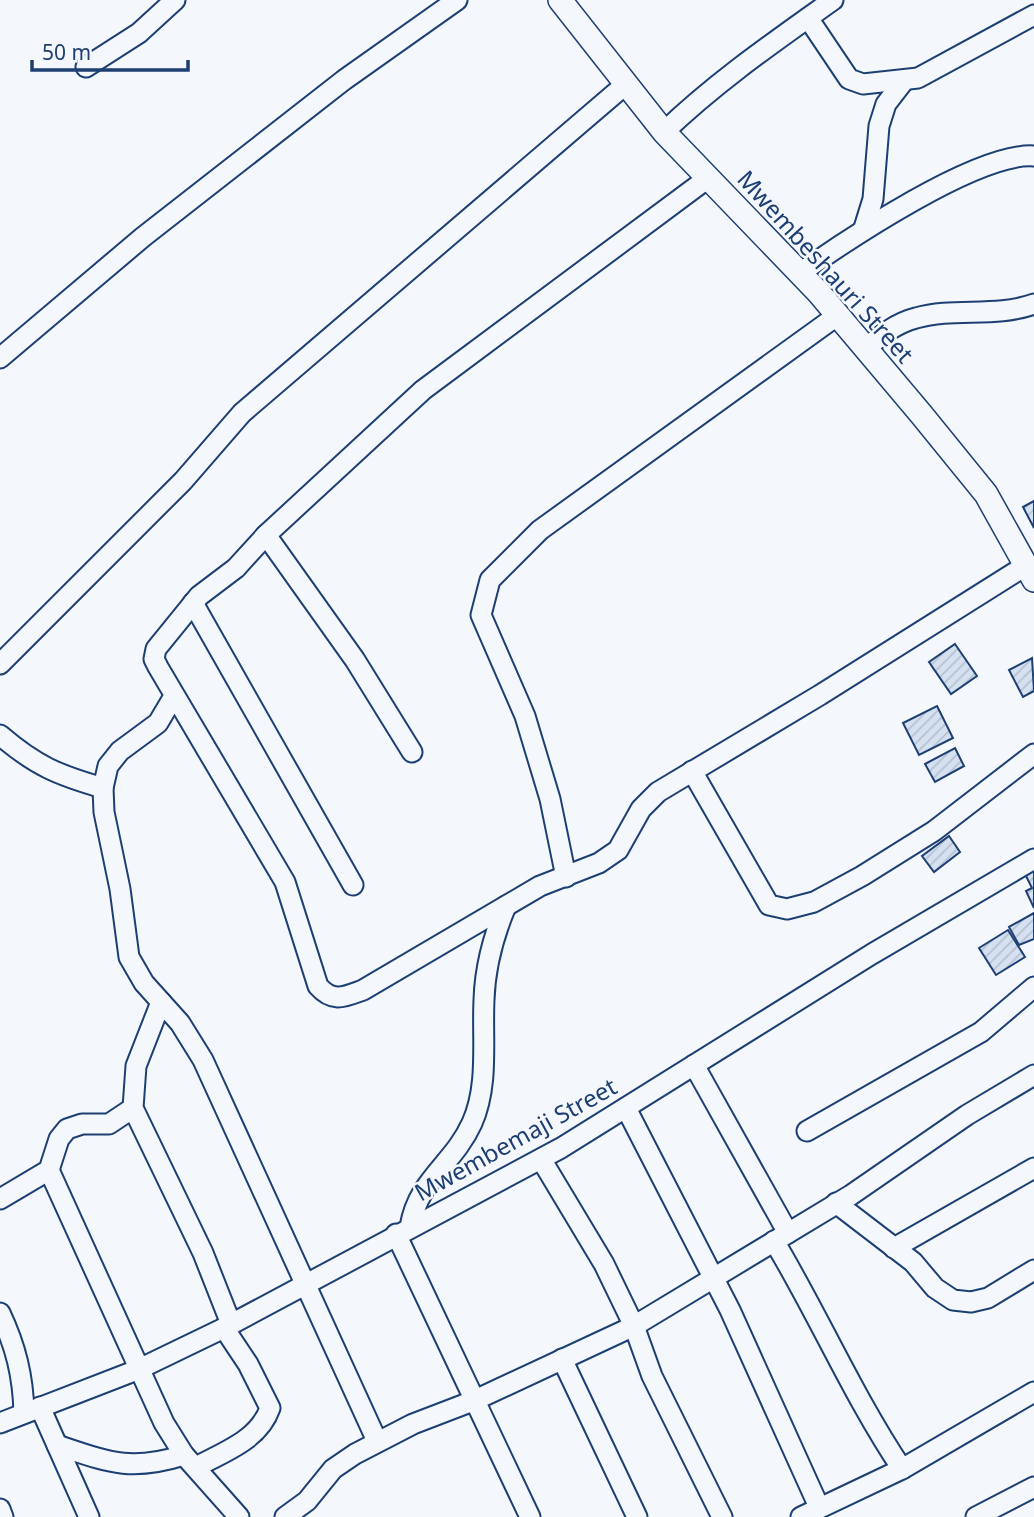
<svg xmlns="http://www.w3.org/2000/svg" width="1034" height="1517" font-family="'Noto Sans',sans-serif">
	<defs>
		<pattern id="building-hatch" width="6" height="6" patternUnits="userSpaceOnUse" patternTransform="scale(1.75)"><rect width="6" height="6" fill="#d5e0f0"/><path d="M-1 1l2-2M0 6l6-6M5 7l2-2" fill="none" stroke="#b6c1d1"/></pattern>
	</defs>
	<rect width="100%" height="100%" fill="#f4f7fb"/>
	<g fill="url(#building-hatch)" stroke="#1d3f73" stroke-width="2">
		<polygon points="1034,501 1034,528 1023,507"/>
		<polygon points="955,644 977,676 951,694 929,662"/>
		<polygon points="1032,658 1034,691 1023,697 1009,670"/>
		<polygon points="937,706 953,738 919,755 903,723"/>
		<polygon points="955,748 964,766 935,782 925,764"/>
		<polygon points="949,836 960,852 934,872 922,856"/>
		<polygon points="1034,865 1034,908 1026,891 1032,888 1023,870"/>
		<polygon points="1034,913 1034,939 1019,945 1009,927"/>
		<polygon points="1008,930 1025,957 996,975 979,948"/>
	</g>
	<g fill="none" stroke-linecap="round" stroke-linejoin="round">
		<g stroke="#1d3f73" stroke-width="23">
			<g id="minor">
				<polyline points="808,18 849,79 863,84 918,78 1034,15"/>
				<polyline points="86,67 139,33 175,0"/>
				<path d="M664,132C716,82 774,42 833,0"/>
				<path d="M708,178L423,390L266,535L236,568L199,596L156,649L154,659L158,667L285,882L318,986C333,1003 344,997 363,990L540,886L599,863L618,850L641,809L658,792L820,695L1025,566"/>
				<polyline points="864,228 873,199 879,126 886,104 903,82"/>
				<path d="M800,273C847,240 978,152 1034,156"/>
				<path d="M865,349C880,336 896,323 916,318C955,307 995,318 1034,304"/>
				<polyline points="0,358 143,237 344,80 457,0"/>
				<polyline points="266,535 355,660 412,752"/>
				<polyline points="193,603 353,885"/>
				<polyline points="0,664 183,481 242,413 626,84"/>
				<polyline points="174,696 158,723 120,751 108,766 103,788 104,812 120,889 129,957 144,983 180,1023 203,1060 377,1441"/>
				<path d="M0,735C36,766 58,775 103,788"/>
				<polyline points="692,771 769,905 787,909 814,902 862,876 934,831 1034,754"/>
				<polyline points="566,877 550,799 525,716 481,615 490,580 540,530 838,315"/>
				<polyline points="161,1002 136,1066 133,1108 203,1253 231,1324"/>
				<polyline points="694,1065 788,1233"/>
				<polyline points="626,1108 730,1310 819,1507"/>
				<polyline points="807,1131 981,1032 1034,987"/>
				<polyline points="541,1159 604,1264 634,1326 652,1376 722,1517"/>
				<polyline points="49,1170 164,1423 184,1455 239,1517"/>
				<polyline points="0,1199 49,1170 59,1139 67,1129 82,1124 109,1124 133,1108"/>
				<polyline points="836,1203 913,1262 935,1288 953,1300 971,1302 988,1298 1034,1270"/>
				<path d="M410,1227C418,1179 453,1165 472,1123C489,1085 482,1040 484,1000C485,966 493,937 506,906"/>
				<polyline points="396,1234 530,1517"/>
				<path d="M774,1241C819,1316 853,1396 902,1469"/>
				<polyline points="894,1248 1034,1168"/>
				<path d="M0,1313C16,1347 23,1376 24,1413"/>
				<polyline points="562,1359 637,1517"/>
				<polyline points="40,1407 89,1517"/>
				<polyline points="0,1423 137,1370 224,1328 561,1148 872,954 1034,859"/>
				<path d="M57,1445C108,1462 130,1472 184,1455"/>
				<path d="M196,1467C224,1452 259,1440 270,1408L248,1364L224,1328"/>
				<polyline points="0,1509 3,1517"/>
				<polyline points="285,1517 307,1501 333,1469 355,1454 413,1424 473,1401 634,1326 851,1195 967,1115 1034,1075"/>
				<polyline points="801,1517 902,1469 1034,1392"/>
				<polyline points="976,1517 1034,1487"/>
			</g>
		</g>
		<g stroke="#1d3f73" stroke-width="26">
			<polyline id="tertiary" points="560,0 664,132 819,293 921,414 986,494 1034,580"/>
		</g>
		<use href="#minor" stroke="#f4f7fb" stroke-width="19"/>
		<use href="#tertiary" stroke="#f4f7fb" stroke-width="23"/>
	</g>
	<g text-anchor="middle" stroke-width="5" stroke-linejoin="round" paint-order="stroke">
		<g font-size="24" fill="#1d3f73" stroke="#f4f7fb">
			<text transform="translate(825 267) rotate(48)" y="8">Mwembeshauri Street</text>
			<text transform="translate(516 1140) rotate(-29)" y="8">Mwembemaji Street</text>
		</g>
	</g>
	<path d="M32 60v10h156v-10" fill="none" stroke="#1d3f73" stroke-width="3.5"/>
	<text x="42" y="60" font-size="21" fill="#1d3f73" stroke="#f4f7fb" stroke-width="5" paint-order="stroke">50 m</text>
</svg>
